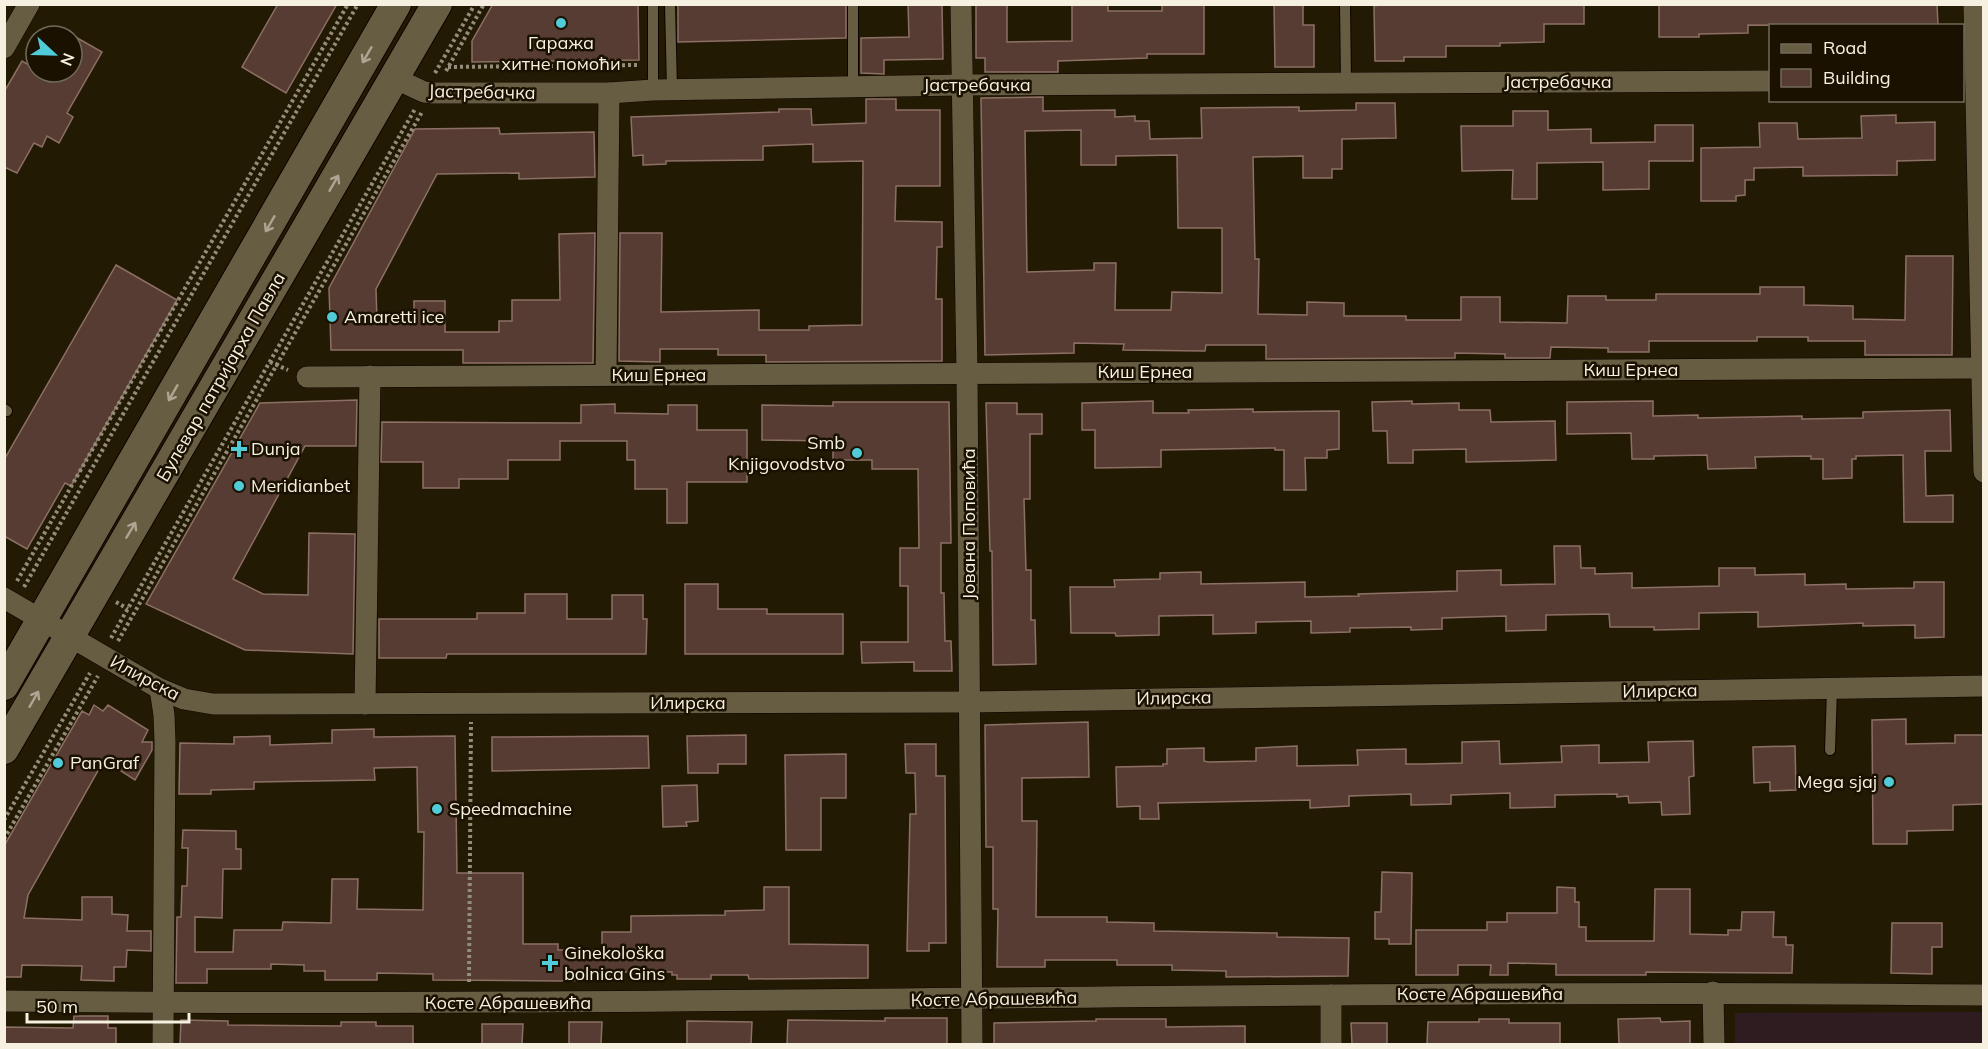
<svg xmlns="http://www.w3.org/2000/svg" width="1988" height="1049" font-family="Mulish,sans-serif">
	<rect width="100%" height="100%" fill="#231a03"/>
	<polygon fill="#2f1c20" points="1983,1012 1983,1044 1735,1044 1735,1013"/>
	<g fill="#563c32" stroke="#8d7065" stroke-width="1.5" fill-rule="evenodd">
		<polygon points="278,4 337,4 286,93 242,67"/>
		<polygon points="493,4 638,4 639,60 472,62 472,41"/>
		<polygon points="678,4 846,4 846,38 678,42"/>
		<polygon points="908,4 942,4 943,59 884,60 884,74 861,73 861,38 909,37"/>
		<polygon points="976,4 1007,4 1007,42 1072,41 1072,4 1108,4 1108,11 1162,11 1162,4 1204,4 1204,54 1147,54 1147,58 1058,61 1058,72 985,72 985,58 976,58"/>
		<polygon points="1274,4 1303,4 1303,25 1314,25 1314,67 1275,67"/>
		<polygon points="1385,4 1584,4 1584,24 1544,24 1544,42 1500,43 1500,46 1446,46 1446,57 1404,57 1404,61 1375,61 1374,6"/>
		<polygon points="1659,4 1937,4 1938,26 1748,25 1748,33 1699,34 1699,37 1659,37"/>
		<polygon points="72,35 102,52 67,113 73,117 59,143 47,136 42,147 34,143 17,173 4,167 4,92 22,61 36,69 36,72 46,74 47,72 72,72"/>
		<path d="M1043,97V111L1115,110V117L1135,116V121H1149L1150,139L1202,138L1201,108L1299,107V111L1356,110V103H1395L1396,138L1342,139V169H1332V178H1303V156L1253,157L1255,259H1259L1258,314L1307,315V302L1344,303V316H1406V320H1461V297H1500V322L1567,323L1568,296H1606V300H1656V294H1760V287H1804V305L1853,306V319L1905,320L1906,256H1953L1952,355H1865V341H1808V337H1757V341H1649V352H1608V348L1551,347L1550,358H1505V354L1455,353V358L1266,359V345H1206L1205,351L1123,350L1124,344L1074,343V353L985,355L981,98ZM1081,130V165H1116V156L1177,155L1178,228H1222V293L1172,292L1171,310H1115L1116,263H1094V270L1027,272L1025,131Z"/>
		<polygon points="866,99 896,99 896,110 940,110 940,186 896,186 895,221 942,222 942,247 937,247 936,299 942,299 942,361 766,362 766,355 718,355 718,349 660,349 660,362 619,361 620,233 662,233 661,312 759,310 759,330 809,330 809,326 862,325 863,161 813,162 813,144 763,146 763,160 666,161 666,164 643,165 643,155 633,156 631,117 779,112 779,109 811,109 812,125 866,123"/>
		<polygon points="1513,111 1548,111 1548,130 1591,129 1591,143 1655,142 1655,125 1693,125 1693,161 1649,161 1649,189 1603,190 1603,162 1537,163 1537,199 1512,199 1513,170 1462,171 1461,126 1513,126"/>
		<polygon points="1896,115 1896,123 1935,122 1935,160 1897,161 1897,175 1803,176 1803,167 1754,168 1754,180 1745,180 1745,195 1736,196 1736,201 1701,201 1701,148 1760,147 1759,123 1797,123 1798,139 1862,138 1861,116"/>
		<polygon points="499,128 500,134 594,132 595,177 519,179 519,173 437,174 376,289 377,321 414,320 414,301 445,301 445,332 499,332 499,321 512,321 512,300 560,300 559,234 595,233 593,363 463,363 463,350 331,350 329,288 415,129"/>
		<polygon points="116,265 177,300 71,486 65,483 27,549 4,536 4,460"/>
		<polygon points="357,400 356,446 305,446 233,579 263,594 308,595 309,533 355,534 353,654 245,650 146,604 260,403"/>
		<polygon points="1153,401 1153,413 1189,413 1188,410 1253,409 1253,412 1339,411 1339,449 1327,450 1327,458 1305,458 1306,490 1284,490 1284,450 1275,450 1275,448 1161,450 1161,467 1095,468 1095,430 1082,430 1082,403"/>
		<polygon points="1412,401 1412,404 1459,403 1459,410 1490,410 1491,422 1555,421 1556,460 1466,462 1466,449 1413,450 1413,463 1388,463 1387,431 1373,431 1372,402"/>
		<polygon points="1653,401 1653,416 1698,415 1698,418 1802,416 1802,419 1863,418 1863,412 1950,410 1951,451 1925,451 1926,496 1953,495 1953,522 1904,522 1903,455 1856,456 1856,459 1852,459 1852,478 1823,479 1823,459 1811,459 1811,456 1755,457 1756,468 1708,469 1707,455 1654,456 1654,459 1632,459 1631,433 1567,434 1567,402"/>
		<polygon points="833,402 949,402 951,543 941,543 941,593 944,593 945,641 951,641 952,671 914,671 914,662 862,663 861,642 908,642 908,586 900,586 900,548 919,548 918,469 872,469 872,460 833,460 833,441 762,440 762,405 833,406"/>
		<polygon points="986,403 1017,403 1017,414 1042,414 1042,434 1030,434 1030,499 1024,499 1026,570 1031,570 1031,620 1035,620 1036,664 993,665 992,551 990,551"/>
		<polygon points="615,404 615,413 668,414 668,405 697,405 697,430 747,430 747,482 687,482 687,523 667,523 667,489 635,489 635,460 627,460 627,441 560,441 560,460 508,460 508,479 459,479 459,488 423,488 423,462 381,462 382,422 581,423 581,405"/>
		<polygon points="1554,546 1580,546 1581,568 1595,568 1595,574 1632,573 1632,588 1719,586 1719,568 1755,568 1755,575 1805,574 1805,585 1846,584 1846,589 1914,588 1914,582 1944,582 1944,637 1915,638 1915,625 1863,626 1863,623 1758,627 1758,612 1699,613 1699,629 1654,630 1654,627 1610,627 1609,614 1546,615 1546,630 1506,631 1506,616 1442,618 1442,629 1411,630 1411,627 1350,628 1350,632 1311,633 1311,621 1256,622 1256,633 1213,634 1213,615 1159,616 1159,635 1116,636 1115,633 1071,633 1070,587 1115,587 1114,580 1160,579 1160,573 1201,572 1201,584 1305,582 1305,597 1359,596 1358,594 1457,591 1457,571 1501,570 1501,585 1555,584"/>
		<polygon points="685,584 718,584 718,609 767,609 767,614 843,614 843,654 685,654"/>
		<polygon points="525,594 567,594 567,619 612,619 612,595 643,595 643,619 647,619 646,654 447,654 446,658 379,658 379,619 477,619 477,613 525,613"/>
		<polygon points="94,705 103,711 108,705 148,730 142,742 152,742 152,750 135,780 104,760 28,895 24,918 82,920 82,897 112,897 112,914 128,915 127,931 151,931 151,951 127,950 126,967 114,967 114,981 81,980 82,966 22,965 21,977 4,977 4,846 82,711 89,715"/>
		<polygon points="1906,719 1906,744 1955,743 1955,735 1983,735 1983,804 1953,805 1953,830 1907,831 1907,844 1873,844 1872,720"/>
		<polygon points="1088,722 1089,777 1022,778 1022,821 1037,821 1036,917 1107,917 1107,922 1154,923 1154,931 1277,933 1277,937 1349,938 1348,976 1226,977 1226,971 1172,970 1172,965 1117,965 1117,960 1045,960 1045,967 997,967 998,909 993,909 993,847 986,847 985,725"/>
		<polygon points="374,729 374,737 455,736 457,873 523,873 523,944 558,944 558,950 602,950 602,932 631,932 631,916 725,915 725,911 764,910 764,887 789,887 789,944 868,945 868,978 749,979 748,975 711,975 711,979 677,979 677,975 672,975 672,972 624,972 624,979 558,981 433,980 433,974 377,973 377,980 325,980 325,971 304,971 304,965 271,964 271,969 207,969 207,983 176,983 177,917 181,917 182,886 187,886 188,848 182,848 183,830 236,831 236,849 241,849 241,869 223,869 222,918 195,917 195,952 233,952 234,930 282,930 283,922 331,923 332,879 358,879 357,909 423,910 424,832 418,832 417,767 374,768 375,780 254,782 254,789 211,790 211,794 179,794 180,743 234,744 234,737 270,736 270,745 332,743 332,730"/>
		<polygon points="746,735 746,764 718,764 718,773 688,773 687,736"/>
		<polygon points="648,736 649,768 492,771 492,737"/>
		<polygon points="1499,741 1500,764 1562,762 1561,746 1599,745 1599,763 1649,762 1648,742 1693,741 1694,776 1689,777 1690,814 1662,815 1661,802 1629,803 1628,796 1617,797 1617,794 1555,795 1555,807 1510,808 1510,793 1451,795 1451,804 1411,805 1411,794 1349,796 1349,806 1310,808 1310,800 1158,803 1159,819 1140,819 1140,806 1117,807 1116,767 1163,766 1163,764 1167,764 1167,749 1204,748 1204,761 1208,762 1256,761 1256,748 1297,746 1297,766 1358,765 1357,750 1406,749 1406,764 1423,764 1462,763 1462,742"/>
		<polygon points="905,744 936,744 936,776 945,776 946,943 929,943 929,951 907,951 910,814 916,814 915,773 906,773"/>
		<polygon points="1795,746 1796,790 1770,791 1770,782 1754,783 1753,747"/>
		<polygon points="846,754 846,798 821,798 821,850 786,850 785,755"/>
		<polygon points="697,785 698,821 686,822 687,826 663,827 662,786"/>
		<polygon points="1382,872 1412,873 1411,944 1389,944 1389,939 1375,939 1375,912 1381,912"/>
		<polygon points="1557,887 1575,888 1575,902 1579,902 1579,927 1586,927 1586,941 1654,941 1655,889 1690,889 1690,934 1728,935 1728,930 1741,930 1742,912 1774,912 1773,937 1786,937 1786,945 1793,945 1792,973 1646,972 1646,975 1556,975 1556,964 1508,963 1508,975 1490,975 1491,965 1458,965 1458,975 1416,975 1416,930 1487,930 1487,922 1507,922 1507,913 1557,913"/>
		<polygon points="1892,923 1942,923 1942,947 1932,947 1932,974 1891,973"/>
		<polygon points="74,1016 108,1016 108,1028 116,1028 116,1044 4,1044 4,1027 73,1028"/>
		<polygon points="885,1018 947,1018 947,1044 787,1044 788,1020 885,1021"/>
		<polygon points="1660,1018 1661,1022 1690,1021 1690,1044 1619,1044 1618,1019"/>
		<polygon points="1096,1019 1166,1019 1166,1027 1245,1026 1245,1044 994,1044 994,1023 1096,1021"/>
		<polygon points="1479,1019 1509,1019 1509,1023 1560,1023 1560,1044 1427,1044 1428,1022 1479,1022"/>
		<polygon points="181,1020 228,1021 228,1025 341,1026 341,1022 376,1022 376,1026 413,1026 413,1044 180,1044"/>
		<polygon points="687,1021 752,1022 751,1044 687,1044"/>
		<polygon points="569,1022 602,1022 601,1044 569,1044"/>
		<polygon points="1351,1023 1387,1023 1387,1044 1352,1044"/>
		<polygon points="482,1024 523,1024 522,1044 482,1044"/>
	</g>
	<g fill="none" stroke-linecap="round" stroke-linejoin="round">
		<g stroke="#0c0500" stroke-width="12">
			<g id="lane">
				<polyline points="653,4 653,90"/>
				<polyline points="670,4 672,90"/>
				<polyline points="1345,4 1346,83"/>
				<polyline points="853,86 853,4"/>
				<polyline points="4,409 7,411"/>
				<polyline points="1830,750 1832,689"/>
			</g>
		</g>
		<g stroke="#0c0500" stroke-width="22">
			<g id="street">
				<polyline points="961,4 967,373 972,1044"/>
				<polyline points="1974,4 1984,472"/>
				<polyline points="4,48 29,4"/>
				<polyline points="394,78 424,92 433,93 609,93 653,90 962,85 1770,81"/>
				<polyline points="606,375 609,93"/>
				<polyline points="307,377 1984,368"/>
				<polyline points="4,598 160,689 184,699 213,704 970,702 1984,686"/>
				<polyline points="160,689 164,715 165,742 163,1044"/>
				<polyline points="365,704 370,376"/>
				<polyline points="1713,992 1714,1044"/>
				<polyline points="1331,995 1331,1044"/>
				<path d="M4,1001C664,1008 1324,988 1984,995"/>
			</g>
		</g>
		<g stroke="#0c0500" stroke-width="32">
			<g id="secondary">
				<polyline points="4,685 396,4"/>
				<polyline points="4,749 437,4"/>
			</g>
		</g>
		<g stroke="#958d7b" stroke-width="4" stroke-dasharray="3 3" stroke-linecap="butt">
			<polyline points="448,67 638,65"/>
			<polyline points="446,71 484,4"/>
			<polyline points="435,73 475,4"/>
			<polyline points="270,362 288,370"/>
			<polyline points="17,581 348,4"/>
			<polyline points="24,587 358,4"/>
			<polyline points="116,602 128,609"/>
			<polyline points="111,638 415,109"/>
			<polyline points="118,641 422,112"/>
			<polyline points="4,820 90,673"/>
			<polyline points="4,839 98,676"/>
			<polyline points="469,982 471,722"/>
		</g>
		<use href="#lane" stroke="#675d43" stroke-width="10"/>
		<use href="#street" stroke="#675d43" stroke-width="21"/>
		<use href="#secondary" stroke="#675d43" stroke-width="30"/>
	</g>
	<defs><path id="oneway-shaft" d="M-6 0H5M1.5-3L5.5 0L1.5 3" fill="none" stroke-width="1.6" stroke-linecap="round" stroke-linejoin="round" transform="scale(1.5)"/></defs>
	<g stroke="#aea692">
		<use href="#oneway-shaft" transform="translate(367 55) rotate(120)"/>
		<use href="#oneway-shaft" transform="translate(334 183) rotate(-60)"/>
		<use href="#oneway-shaft" transform="translate(270 224) rotate(120)"/>
		<use href="#oneway-shaft" transform="translate(173 393) rotate(120)"/>
		<use href="#oneway-shaft" transform="translate(131 530) rotate(-59)"/>
		<use href="#oneway-shaft" transform="translate(34 699) rotate(-60)"/>
	</g>
	<g fill="#52cbd8" stroke="#1a1100" stroke-width="2">
		<circle cx="561" cy="23" r="6"/>
		<circle cx="332" cy="317" r="6"/>
		<path d="M236 440h6v6h6v6h-6v6h-6v-6h-6v-6h6z"/>
		<circle cx="857" cy="453" r="6"/>
		<circle cx="239" cy="486" r="6"/>
		<circle cx="58" cy="763" r="6"/>
		<circle cx="1889" cy="782" r="6"/>
		<circle cx="437" cy="809" r="6"/>
		<path d="M547 954h6v6h6v6h-6v6h-6v-6h-6v-6h6z"/>
	</g>
	<g text-anchor="middle" stroke-width="5" stroke-linejoin="round" paint-order="stroke">
		<g font-size="18" fill="#f6f0e1" stroke="#1a1100" text-anchor="start">
			<text x="561" y="49" text-anchor="middle">Гаража<tspan x="561" dy="21">хитне помоћи</tspan></text>
			<text x="344" y="323">Amaretti ice</text>
			<text x="845" y="449" text-anchor="end">Smb<tspan x="845" dy="21">Knjigovodstvo</tspan></text>
			<text x="251" y="455">Dunja</text>
			<text x="251" y="492">Meridianbet</text>
			<text x="70" y="769">PanGraf</text>
			<text x="1877" y="788" text-anchor="end">Mega sjaj</text>
			<text x="449" y="815">Speedmachine</text>
			<text x="564" y="959">Ginekološka<tspan x="564" dy="21">bolnica Gins</tspan></text>
		</g>
		<g font-size="18" fill="#f6f0e1" stroke="#1a1100">
			<text x="1558" y="88">Јастребачка</text>
			<text x="977" y="91">Јастребачка</text>
			<text transform="translate(482 92) rotate(1)" y="6">Јастребачка</text>
			<text x="1631" y="376">Киш Ернеа</text>
			<text x="1145" y="378">Киш Ернеа</text>
			<text x="659" y="381">Киш Ернеа</text>
			<text transform="translate(221 377) rotate(-60)" y="6">Булевар патријарха Павла</text>
			<text transform="translate(969 524) rotate(-90)" y="6">Јована Поповића</text>
			<text transform="translate(145 678) rotate(28)" y="6">Илирска</text>
			<text transform="translate(1660 691) rotate(-1)" y="6">Илирска</text>
			<text transform="translate(1174 698) rotate(-1)" y="6">Илирска</text>
			<text x="688" y="709">Илирска</text>
			<text x="1480" y="1000">Косте Абрашевића</text>
			<text transform="translate(994 999) rotate(-1)" y="6">Косте Абрашевића</text>
			<text x="508" y="1009">Косте Абрашевића</text>
		</g>
	</g>
	<rect width="1988" height="1049" fill="none" stroke="#f6f0e1" stroke-width="12"/>
	<rect x="1769" y="24" width="195" height="78" fill="#1a1100" stroke="#726a5a" stroke-width="1.5"/>
	<rect x="1781" y="44" width="30" height="9" fill="#675d43" stroke="#726a5a" stroke-width="1.5"/>
	<text x="1823" y="54" font-size="18" fill="#f6f0e1">Road</text>
	<rect x="1781" y="69" width="30" height="18" fill="#563c32" stroke="#726a5a" stroke-width="1.5"/>
	<text x="1823" y="84" font-size="18" fill="#f6f0e1">Building</text>
	<g transform="translate(54 54) rotate(112)"><circle r="28" fill="#1a1100" stroke="#726a5a" stroke-width="1.5"/>
	<path d="M0-4.5L10 22L0 15L-10 22Z" fill="#52cbd8"/>
	<text y="-9" font-size="16" font-weight="bold" text-anchor="middle" fill="#f6f0e1">N</text>
	</g>
	<path d="M27 1013v9h162v-9" fill="none" stroke="#f6f0e1" stroke-width="3"/>
	<text x="36" y="1013" font-size="18" fill="#f6f0e1" stroke="#1a1100" stroke-width="4.5" paint-order="stroke">50 m</text>
</svg>
